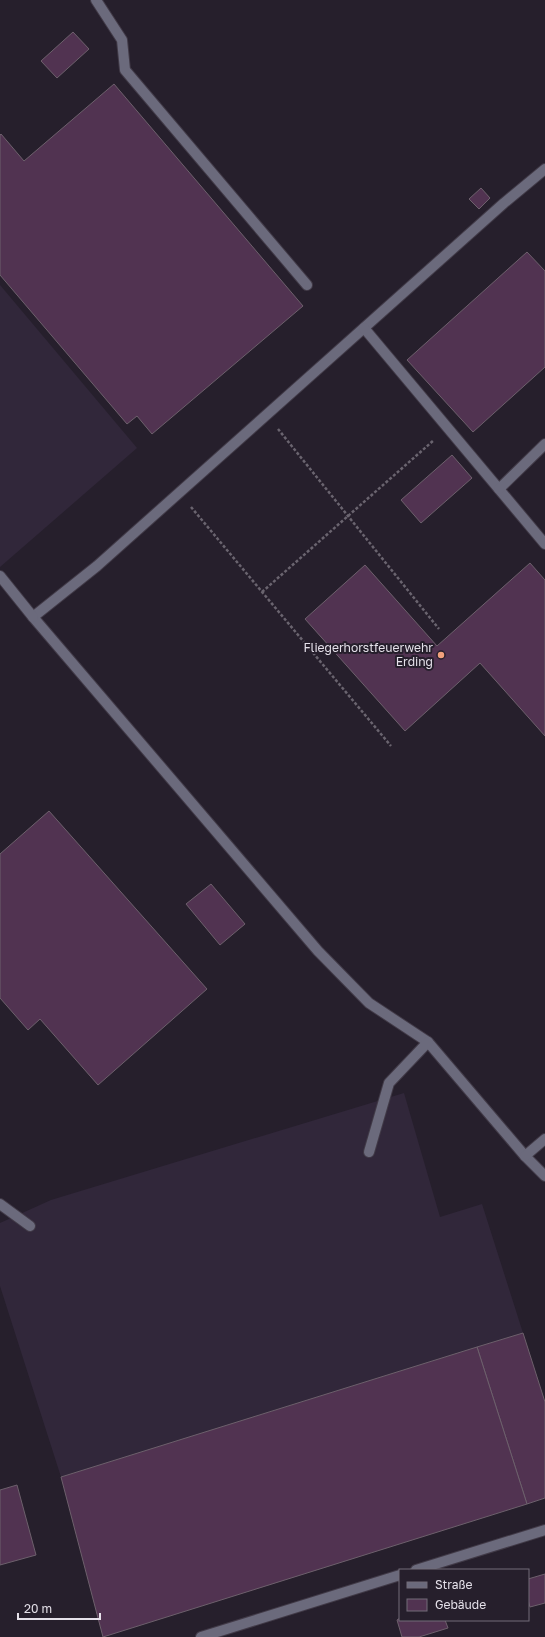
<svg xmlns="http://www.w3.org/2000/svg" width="545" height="1637" font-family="'Golos Text',sans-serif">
	<rect width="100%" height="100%" fill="#261f2c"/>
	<g fill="#31273a">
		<polygon points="0,285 137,448 0,567"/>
		<polygon points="404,1093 440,1217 482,1204 523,1333 61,1477 0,1286 0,1223 51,1200"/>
	</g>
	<g fill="#513351" stroke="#6d606c">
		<polygon points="73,32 89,49 57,78 41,61"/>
		<polygon points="114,84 303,306 152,434 137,416 127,424 0,275 0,135 1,134 24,161"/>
		<polygon points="481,188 490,198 479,209 469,199"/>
		<polygon points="527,252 545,271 545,367 473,432 407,360"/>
		<polygon points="452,455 472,478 421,523 401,500"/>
		<polygon points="530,563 545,580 545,736 480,663 405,731 305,619 365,565 437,646"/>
		<polygon points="49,811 207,989 98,1085 40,1019 28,1030 0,998 0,854"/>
		<polygon points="211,884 245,924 220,945 186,904"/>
		<polygon points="523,1333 545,1402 545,1498 527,1504 477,1347"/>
		<polygon points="477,1347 527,1504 103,1637 61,1477"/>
		<polygon points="17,1485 36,1555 0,1565 0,1490"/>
		<polygon points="545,1574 545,1603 530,1607 528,1600 528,1579"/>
		<polygon points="400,1618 400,1620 445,1620 448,1628 419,1637 402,1637 397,1620"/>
	</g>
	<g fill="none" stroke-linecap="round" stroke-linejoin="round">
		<g stroke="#413a47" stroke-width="12">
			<g id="minor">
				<polyline points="96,0 122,40 125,70 307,285"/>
				<polyline points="545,169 504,203 97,566 33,617 318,951 369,1003 428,1042 525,1156 545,1176"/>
				<polyline points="364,328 545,544"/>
				<polyline points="499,489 545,444"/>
				<polyline points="0,576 33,617"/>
				<polyline points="369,1152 389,1083 428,1042"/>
				<polyline points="525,1156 545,1139"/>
				<polyline points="0,1204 30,1226"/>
				<polyline points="416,1570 545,1530"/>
				<polyline points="201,1637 400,1575"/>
			</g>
		</g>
		<g stroke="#6a646f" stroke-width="2.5" stroke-dasharray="3 2" stroke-linecap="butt">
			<polyline points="278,429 439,629"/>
			<polyline points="191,507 391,746"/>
			<polyline points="262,592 434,440"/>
		</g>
		<use href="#minor" stroke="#6b6a7c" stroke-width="10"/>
	</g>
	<circle fill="#f1a17c" stroke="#261f2c" stroke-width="1.5" cx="441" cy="655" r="4"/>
	<g text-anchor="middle" stroke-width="4" stroke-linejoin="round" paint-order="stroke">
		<g font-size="12" fill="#e5e1ea" stroke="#261f2c" text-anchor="end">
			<text x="433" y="652">Fliegerhorstfeuerwehr<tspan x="433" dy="14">Erding</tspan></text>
		</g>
	</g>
	<rect x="399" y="1569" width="130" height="52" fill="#261f2c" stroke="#726d78"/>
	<rect x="407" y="1582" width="20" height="6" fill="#6b6a7c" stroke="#726d78"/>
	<text x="435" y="1589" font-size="12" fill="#e5e1ea">Straße</text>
	<rect x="407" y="1599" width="20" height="12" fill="#513351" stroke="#726d78"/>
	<text x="435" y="1609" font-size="12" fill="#e5e1ea">Gebäude</text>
	<path d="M18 1613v6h82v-6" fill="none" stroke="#e5e1ea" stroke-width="2"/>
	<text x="24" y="1613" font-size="12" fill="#e5e1ea" stroke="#261f2c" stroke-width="3" paint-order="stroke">20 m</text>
</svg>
